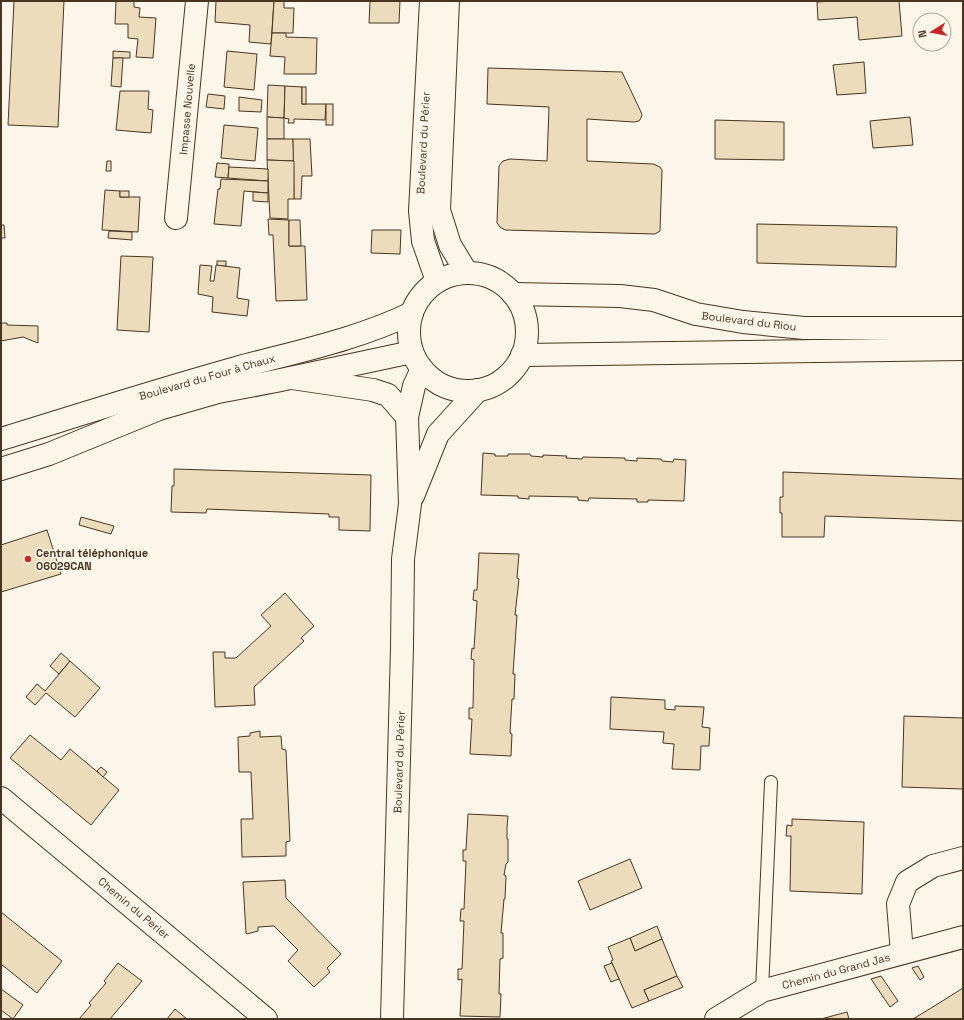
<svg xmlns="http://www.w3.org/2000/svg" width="964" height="1020" font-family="'Space Grotesk',sans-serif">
	<rect width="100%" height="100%" fill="#fbf6e9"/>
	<g fill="#ecdcbc" stroke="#4a3520">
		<polygon points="14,1 64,1 58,127 8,125"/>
		<polygon points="116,1 134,1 134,7 140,8 139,17 156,18 153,58 136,57 138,39 128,38 128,24 115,24"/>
		<polygon points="216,1 274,1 271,44 249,42 250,25 215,22"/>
		<polygon points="274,1 284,1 284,8 294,8 293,33 272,33"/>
		<polygon points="370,1 400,1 399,23 369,23"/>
		<polygon points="833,1 899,1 902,36 859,40 857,17 818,20 817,2"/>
		<polygon points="272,33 286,33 286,37 317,38 316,74 284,74 285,57 270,56"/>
		<polygon points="113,51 130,52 130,58 113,58"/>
		<polygon points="227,51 257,54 254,90 224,87"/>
		<polygon points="113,58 123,58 121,87 111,86"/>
		<polygon points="864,62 866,93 837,95 833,65"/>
		<polygon points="488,68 622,72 641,112 642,115 641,118 639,121 634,122 587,119 587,161 653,164 660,167 662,170 660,231 655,234 505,230 500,227 497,223 499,166 503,161 510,159 547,161 549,107 487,104"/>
		<polygon points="268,85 285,86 284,118 267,117"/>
		<polygon points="285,86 302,87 302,104 326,104 325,120 294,119 294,123 288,123 289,119 284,118"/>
		<rect x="302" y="87" width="4" height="17"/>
		<polygon points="120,91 149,91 148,109 153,110 151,133 116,130"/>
		<polygon points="208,94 225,96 224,109 206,107"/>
		<polygon points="239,97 262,100 261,112 239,111"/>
		<rect x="326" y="104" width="7" height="21"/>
		<polygon points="267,117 284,118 284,139 267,139"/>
		<polygon points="910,117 913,145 873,148 870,121"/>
		<polygon points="715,120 784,122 784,160 715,159"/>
		<polygon points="224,125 258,128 255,161 221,158"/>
		<polygon points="267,139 293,139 294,161 267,160"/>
		<polygon points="293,139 310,139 312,176 302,176 301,199 294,199"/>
		<polygon points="267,160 294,161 294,199 288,199 288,219 270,218"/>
		<polygon points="107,161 111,161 111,171 106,171"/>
		<polygon points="217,163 229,164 228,178 215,177"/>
		<polygon points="229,167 268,169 268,181 228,178"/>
		<polygon points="221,179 268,181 268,193 244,191 241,226 214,224 218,189 220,189"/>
		<polygon points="105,190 120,191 120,197 140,197 138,232 102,230"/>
		<rect x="120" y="191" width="9" height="6"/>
		<polygon points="253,192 268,193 268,202 253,201"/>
		<polygon points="268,219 289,220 289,246 305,246 307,300 276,301 273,235 269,235"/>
		<polygon points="289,220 300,220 301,246 289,246"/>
		<polygon points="757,224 897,227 896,267 757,263"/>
		<polygon points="1,225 4,225 5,238 1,238"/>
		<polygon points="372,230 401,230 400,254 371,253"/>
		<polygon points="109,231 132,232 132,240 108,238"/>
		<polygon points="121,256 153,257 149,332 117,330"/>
		<rect x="217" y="261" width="9" height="5"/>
		<polygon points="200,265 212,266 210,281 214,281 216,265 240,268 237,298 249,300 247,316 212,312 213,297 198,294"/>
		<polygon points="1,323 7,323 7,325 38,326 38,343 23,337 1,341"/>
		<polygon points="483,453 495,454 495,456 508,456 508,454 530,454 531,456 543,457 543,455 567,456 566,458 582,459 583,457 625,458 625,460 637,461 637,458 661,459 662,461 673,462 674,459 686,460 684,501 648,500 648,502 637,502 637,499 589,498 588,501 578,500 578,497 529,496 529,499 518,498 518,496 481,495"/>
		<polygon points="174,469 371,475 370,531 339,530 339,517 329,517 329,514 207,509 206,513 171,512 172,486 174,486"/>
		<polygon points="783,472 963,479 963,521 825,516 824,537 782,537 782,513 780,513 780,497 783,497"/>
		<polygon points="81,517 114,526 111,534 79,525"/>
		<polygon points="47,530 61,574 1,592 1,545"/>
		<polygon points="479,553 519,554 517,578 519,579 515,615 517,615 513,674 515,674 514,699 512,699 510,733 512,734 511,756 470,754 472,719 469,719 469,708 473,708 474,660 471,659 472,648 474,649 477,601 473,600 474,590 477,590"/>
		<polygon points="285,593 314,626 301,638 304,641 254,687 255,705 215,707 213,652 225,652 225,658 236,658 271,626 261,615"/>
		<polygon points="61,653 70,661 59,674 50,666"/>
		<polygon points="70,661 100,688 75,717 46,693 35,705 26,697 37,684 45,691"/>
		<polygon points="611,697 665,700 665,709 675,710 675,706 704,707 702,727 710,728 709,746 701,746 700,770 672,769 674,744 663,743 664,732 610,729"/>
		<polygon points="904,716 963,718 963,789 902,787"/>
		<polygon points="260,731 260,737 281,736 282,749 286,750 290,841 286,842 286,856 242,857 241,819 253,819 251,772 239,772 238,737 250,736 250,733"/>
		<polygon points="30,735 61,760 70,749 119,790 91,825 10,758"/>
		<polygon points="101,767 107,772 103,777 97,771"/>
		<polygon points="468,814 508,816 507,827 507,839 508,839 508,862 506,864 504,875 506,876 505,899 504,899 501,933 503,933 503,958 500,959 499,994 501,994 500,1017 460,1016 462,979 458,980 458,969 462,969 464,921 460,921 461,909 464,909 466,861 463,861 463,850 466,850"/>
		<polygon points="792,819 864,822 862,894 790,891 791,836 786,836 787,825 792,826"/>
		<polygon points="630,859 642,888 590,910 578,881"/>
		<polygon points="285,880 286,898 341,954 327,968 330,972 314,987 288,961 298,950 274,926 258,927 258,931 247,934 246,933 243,882"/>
		<polygon points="1,912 62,961 37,993 1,964"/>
		<polygon points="657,926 662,939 635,951 630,938"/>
		<polygon points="630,938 635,951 662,939 677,976 644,990 649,1001 632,1008 611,961 613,960 608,947"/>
		<polygon points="118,963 142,981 110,1019 79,1019 91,1005 89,1003 106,983 104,981"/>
		<polygon points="612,963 619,979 611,982 604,966"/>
		<polygon points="918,966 924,977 920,980 912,968"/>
		<polygon points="677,976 683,987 649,1001 644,990"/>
		<polygon points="881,976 898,1001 890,1007 871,979"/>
		<polygon points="963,988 963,1019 913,1019 936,1005"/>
		<polygon points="1,989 23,1005 13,1019 1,1010"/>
		<polygon points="175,1009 187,1019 167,1019"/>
		<polygon points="847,1012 849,1019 821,1019"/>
	</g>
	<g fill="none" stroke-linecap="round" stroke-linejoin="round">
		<g stroke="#4a3520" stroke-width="14">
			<polyline id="lane" points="762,991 771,782"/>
		</g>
		<g stroke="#4a3520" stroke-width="24">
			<g id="street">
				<polyline points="431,1 420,211 423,241 437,281"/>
				<polyline points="448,1 439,210 450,245 467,273"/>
				<polyline points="176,218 197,1"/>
				<polyline points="292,378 373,390 388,395 407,417"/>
				<polyline points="413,496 438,434 478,390"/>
				<polyline points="902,953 898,904 907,882 933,866 963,858"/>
				<polyline points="392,1019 402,647 403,559 410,504 407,417 414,386 422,369"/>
				<polyline points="716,1019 762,991 963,937"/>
			</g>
		</g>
		<g stroke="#4a3520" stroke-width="24">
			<g id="secondary">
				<circle cx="468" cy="332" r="59"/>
				<polyline points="513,294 620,296 654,300 696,314 743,322 804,328 963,328"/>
				<polyline points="522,355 963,349"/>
				<path d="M1,439C79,415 157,390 236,368C295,352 356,340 412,313"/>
				<polyline points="1,469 49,454 159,409 218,392 276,381 412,352"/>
				<polyline points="1,798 266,1019"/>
			</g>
		</g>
		<use href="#lane" stroke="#fbf6e9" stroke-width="12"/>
		<use href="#street" stroke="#fbf6e9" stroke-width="22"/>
		<use href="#secondary" stroke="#fbf6e9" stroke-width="22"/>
	</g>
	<circle fill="#c62828" stroke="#fbf6e9" stroke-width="1.5" cx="28" cy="559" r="4"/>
	<g text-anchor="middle" stroke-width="3" stroke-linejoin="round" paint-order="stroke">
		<g font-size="11" fill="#4a3520" stroke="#fbf6e9">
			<text transform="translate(187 109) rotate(-85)" y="4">Impasse Nouvelle</text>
			<text transform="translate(423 143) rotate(-87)" y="4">Boulevard du Périer</text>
			<text transform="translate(749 321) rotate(7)" y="4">Boulevard du Riou</text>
			<text transform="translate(207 377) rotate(-16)" y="4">Boulevard du Four à Chaux</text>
			<text transform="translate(399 762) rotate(-88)" y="4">Boulevard du Périer</text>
			<text transform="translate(134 908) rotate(40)" y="4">Chemin du Perier</text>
			<text transform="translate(836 971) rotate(-15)" y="4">Chemin du Grand Jas</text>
		</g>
		<g font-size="11" font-weight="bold" fill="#4a3520" stroke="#fbf6e9" text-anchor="start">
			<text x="36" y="557">Central téléphonique<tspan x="36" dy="13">06029CAN</tspan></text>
		</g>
	</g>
	<rect width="964" height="1020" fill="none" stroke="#4a3520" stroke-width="4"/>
	<g transform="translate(932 32) rotate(259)"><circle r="19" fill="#fbf6e9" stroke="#b4a999"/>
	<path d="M0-3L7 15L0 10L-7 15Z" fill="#c62828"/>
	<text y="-6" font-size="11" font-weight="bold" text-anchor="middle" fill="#4a3520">N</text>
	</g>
</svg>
